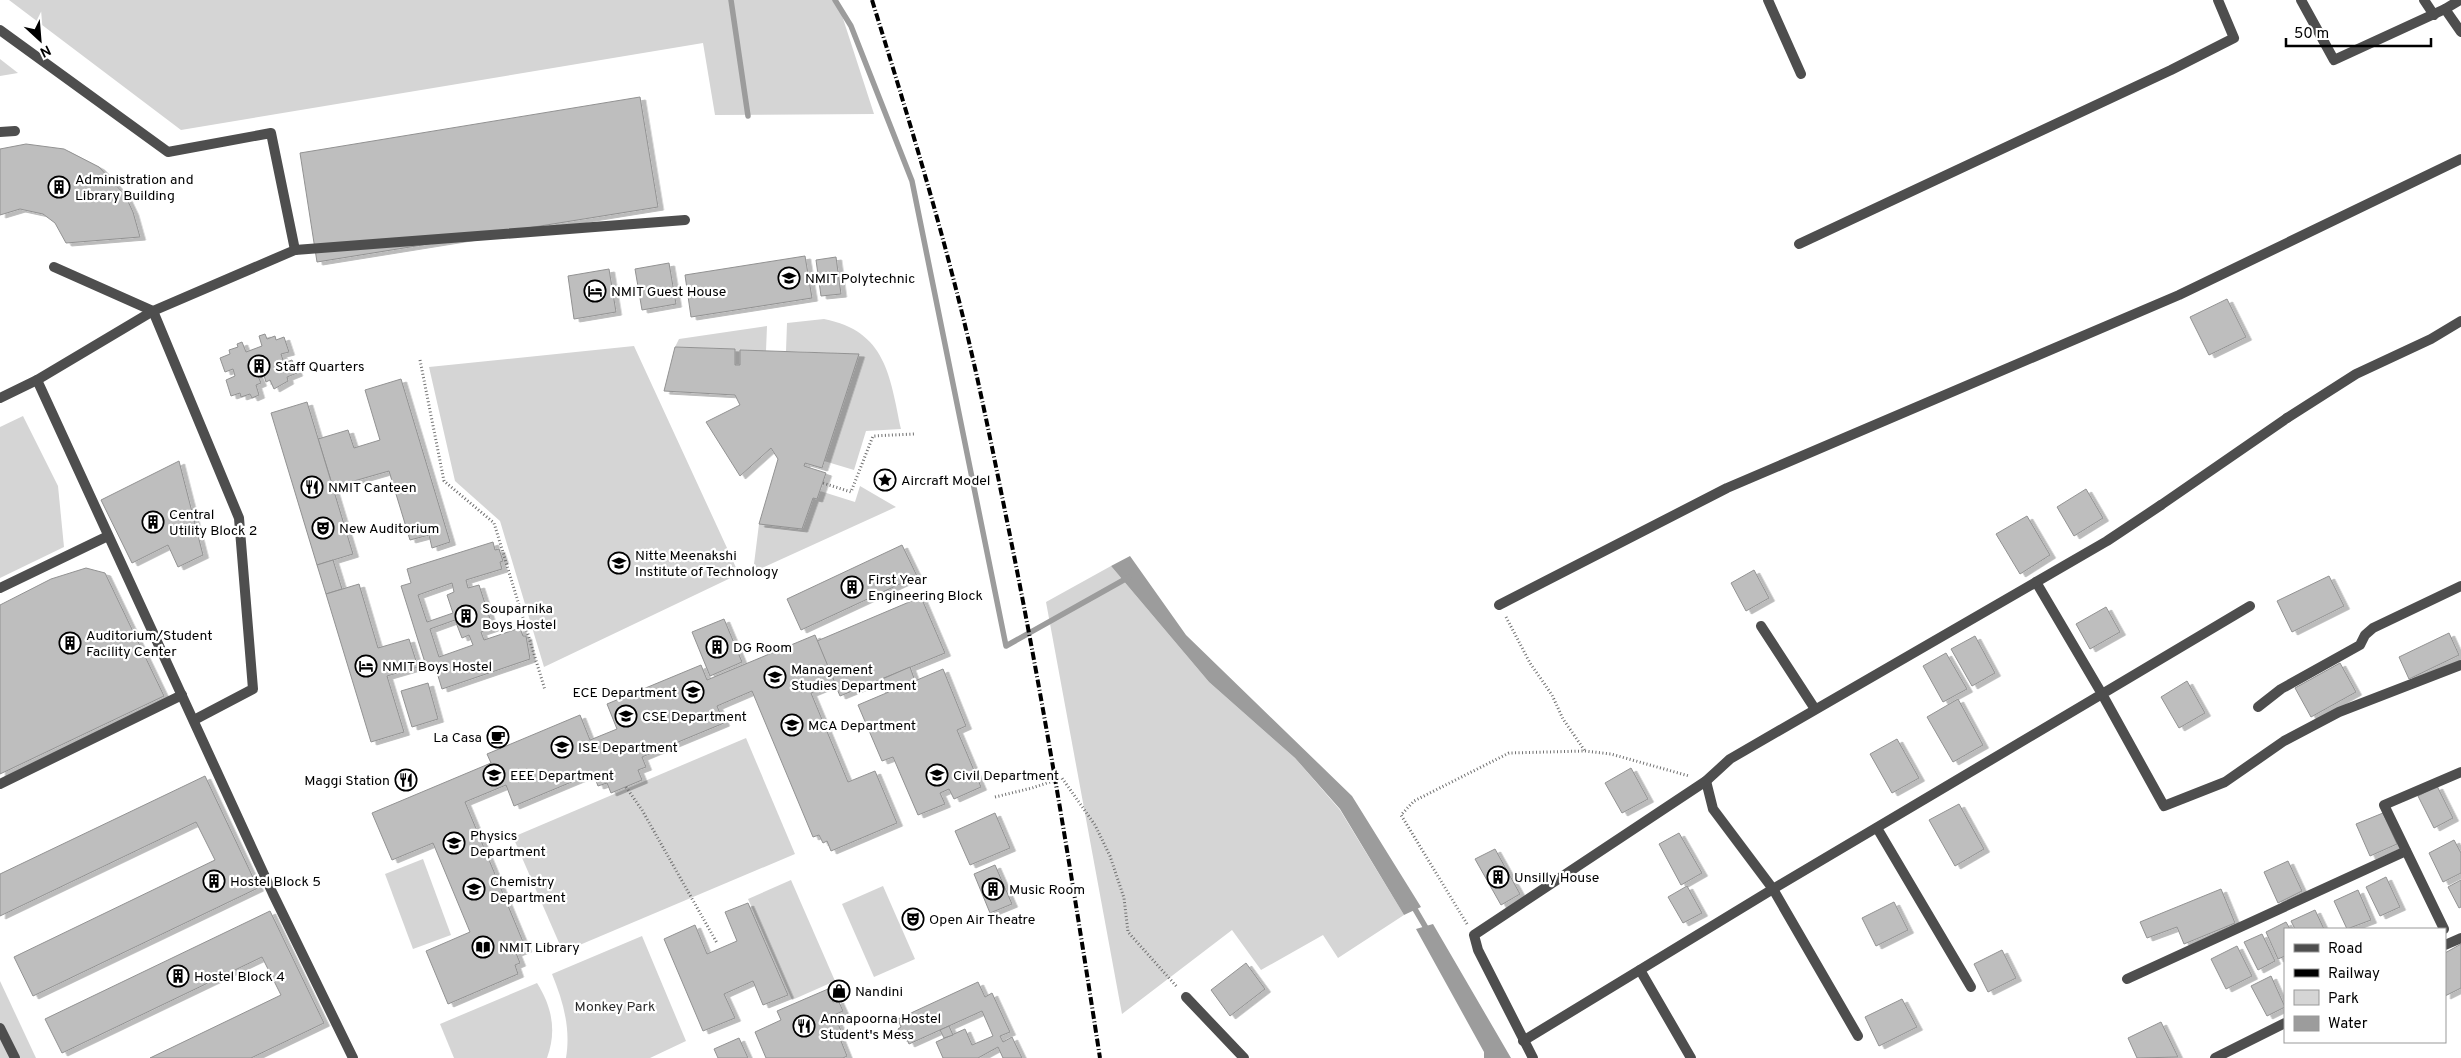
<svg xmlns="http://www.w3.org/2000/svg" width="2461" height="1058" font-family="Overpass,sans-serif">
	<defs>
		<filter id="shadow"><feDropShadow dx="5.5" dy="3" stdDeviation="0" flood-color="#0004"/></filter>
	</defs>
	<rect width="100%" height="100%" fill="#fff"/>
	<g fill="#d5d5d5">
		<polygon points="9,0 837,0 874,114 715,115 703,43 181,130"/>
		<polygon points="0,59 18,73 0,76"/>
		<path d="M824,319C886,331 890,376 901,429L866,431L854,470L824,461L858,354L786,351L787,323Z"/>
		<polygon points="767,326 766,351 740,350 740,365 735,365 735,349 675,347 679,339"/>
		<polygon points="634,346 739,574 544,667 500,521 455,481 429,367"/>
		<polygon points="23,416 58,486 64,547 0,578 0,427"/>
		<polygon points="860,486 896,507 753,572 759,524 802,529 813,498 817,499 820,491 855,502"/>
		<polygon points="1111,566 1209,682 1295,758 1340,810 1404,915 1338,958 1323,935 1261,970 1232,930 1122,1014 1046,602"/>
		<polygon points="746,738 795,854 563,952 513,837"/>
		<polygon points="423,859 451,935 413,949 385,874"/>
		<polygon points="791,880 835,981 792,1000 748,899"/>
		<polygon points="883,886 915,959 874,977 842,904"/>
		<path d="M642,936L686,1041L650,1058H566C571,1028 563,1001 552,974Z"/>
		<polygon points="0,981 36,1058 0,1058"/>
		<path d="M537,983C552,1007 557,1031 547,1058H454L440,1024Z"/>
	</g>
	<g fill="#9c9c9c">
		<polygon points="1130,556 1186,635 1352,796 1421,907 1404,915 1340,809 1295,758 1209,682 1111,566"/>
		<polygon points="1433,924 1511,1058 1484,1058 1484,1052 1416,929"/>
	</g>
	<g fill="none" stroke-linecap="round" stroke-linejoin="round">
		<g stroke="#9c9c9c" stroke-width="5.5">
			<polyline points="731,0 748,116"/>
			<polyline points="835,0 851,26 912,181 1006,646 1129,577"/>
			<polyline points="1412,904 1429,933"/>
		</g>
	</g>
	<g fill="#bebebe" stroke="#929292" fill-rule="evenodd" filter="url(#shadow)">
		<polygon points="640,97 658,207 317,262 300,153"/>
		<polygon points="26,144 64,149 99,167 125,195 133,212 140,237 66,243 55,223 43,214 20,209 0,215 0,149"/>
		<polygon points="805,256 812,298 691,317 685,275"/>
		<polygon points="836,257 841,294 821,296 816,260"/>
		<polygon points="669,263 676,304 642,310 635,269"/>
		<polygon points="609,269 616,312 574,319 568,276"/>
		<polygon points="2227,299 2246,337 2209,355 2190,317"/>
		<polygon points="265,334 267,339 275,336 276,340 284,337 289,352 281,354 284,363 292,360 297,373 287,377 288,381 274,389 270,380 266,382 262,369 256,371 261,383 256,385 259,395 252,398 250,394 241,397 240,393 231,396 226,380 235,376 233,369 225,372 220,358 230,354 229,350 238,347 237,344 242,342 246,352 262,346 259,336"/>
		<polygon points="675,347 735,349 735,365 740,365 740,350 859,354 822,468 805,463 804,466 826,473 817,499 813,498 802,529 759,524 778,459 771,448 740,476 706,422 740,405 735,395 664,391"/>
		<polygon points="401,379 450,542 432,548 429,535 410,540 389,471 333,487 318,439 348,430 354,448 380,440 365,390"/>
		<polygon points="307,402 353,554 317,565 271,413"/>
		<polygon points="179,461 203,555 178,567 168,545 132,563 101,500"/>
		<polygon points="2086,489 2103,518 2074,536 2057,507"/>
		<polygon points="2027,516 2050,555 2020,574 1996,534"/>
		<path d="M493,542L495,550L499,549L503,561L500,562L502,569L466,580L468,588L479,585L493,628L481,632L484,640L520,628L523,636H526L530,659L442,689L435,666L427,669L401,586L411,583L407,569ZM452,583L454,592L447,595L453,613L427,622L418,595ZM455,620L462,638L469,635L473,645L439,657L430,629Z"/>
		<polygon points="902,545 917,576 801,630 787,599"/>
		<polygon points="333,560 342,589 326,594 317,565"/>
		<polygon points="86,568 105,573 164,696 0,774 0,605 51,579"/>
		<polygon points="1754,570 1769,598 1746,611 1731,583"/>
		<polygon points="2329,576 2344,606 2292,632 2277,601"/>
		<polygon points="359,584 378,648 409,639 418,667 387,676 404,732 371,742 326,594"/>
		<polygon points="921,597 945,653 840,696 817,641"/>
		<polygon points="2106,607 2120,632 2090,649 2076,624"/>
		<polygon points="724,619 742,662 710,676 692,632"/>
		<polygon points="2449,633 2459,655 2409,679 2399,657"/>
		<polygon points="815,635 835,683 811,693 848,782 875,771 897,823 831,851 827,841 823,843 819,835 813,837 752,691 717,706 724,723 642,757 646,767 638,770 642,780 611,793 607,783 598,786 593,773 514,806 506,785 465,802 526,949 516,953 520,963 515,965 518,974 448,1004 426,951 470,932 433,843 392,860 372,813 491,763 487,754 580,715 590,740 617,729 607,704 701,665 707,680"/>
		<polygon points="1975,636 1995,673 1972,686 1951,649"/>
		<polygon points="1946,653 1967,689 1943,702 1923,666"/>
		<polygon points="2340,663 2356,692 2311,717 2295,688"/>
		<polygon points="910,667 915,681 886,693 880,680"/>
		<polygon points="943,669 966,726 957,730 981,787 954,799 949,789 940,793 945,804 918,815 893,757 882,761 858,705"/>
		<polygon points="2187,681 2205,713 2179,728 2161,697"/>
		<polygon points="428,683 438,719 412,727 401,691"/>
		<polygon points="1958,699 1983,745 1953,762 1927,717"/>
		<polygon points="1897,739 1919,778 1892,793 1870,754"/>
		<polygon points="1631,768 1648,799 1622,813 1605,783"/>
		<polygon points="205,776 258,888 33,996 14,957 215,860 196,822 0,916 0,874"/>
		<polygon points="2437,786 2453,818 2434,828 2418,796"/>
		<polygon points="1959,804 1984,849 1955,866 1929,820"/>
		<polygon points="995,813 1010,848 970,865 955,831"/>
		<polygon points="2383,813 2397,844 2370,856 2356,824"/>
		<polygon points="1679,833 1702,873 1681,885 1659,844"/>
		<polygon points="2454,840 2461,853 2461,873 2443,882 2429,853"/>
		<polygon points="1495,849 1520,894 1501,905 1475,859"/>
		<polygon points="2288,861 2302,891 2278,903 2264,872"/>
		<polygon points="995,865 1012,904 990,913 974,874"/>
		<polygon points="2386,877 2400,907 2380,916 2366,887"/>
		<polygon points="2461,880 2461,907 2459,908 2448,887"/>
		<polygon points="1687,886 1702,913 1683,923 1668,897"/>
		<polygon points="2221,889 2235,923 2184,944 2177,927 2147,938 2140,922"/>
		<polygon points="2358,890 2371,920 2347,929 2334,901"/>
		<polygon points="1894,902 1908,930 1876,946 1862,918"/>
		<polygon points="748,903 788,995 763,1005 753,981 724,994 735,1018 703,1031 664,939 695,925 707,954 737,941 725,912"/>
		<polygon points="2315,910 2324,929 2295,929 2291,921"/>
		<polygon points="270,911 324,1023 251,1058 150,1058 281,995 262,957 62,1053 45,1019"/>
		<polygon points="2286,922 2290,929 2285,929 2285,956 2278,959 2266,932"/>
		<polygon points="2262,934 2275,961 2258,970 2244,942"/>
		<polygon points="2461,944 2461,988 2445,996 2445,953"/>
		<polygon points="2237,946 2252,976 2226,989 2211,959"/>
		<polygon points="2002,950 2016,978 1988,992 1974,964"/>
		<polygon points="1246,963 1265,989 1230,1016 1211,990"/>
		<polygon points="2271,976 2285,1007 2267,1016 2251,986"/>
		<polygon points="978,982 985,997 992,993 1010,1032 1000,1036 1003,1042 1012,1037 1022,1058 1003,1058 998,1047 978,1058 943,1058 936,1042 965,1029 972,1045 993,1036 982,1011 909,1044 906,1037 902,1039 898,1029 901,1027 898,1019"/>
		<polygon points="828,989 833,1002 838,1000 843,1011 834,1015 843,1035 839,1036 847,1056 843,1058 766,1058 755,1032 781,1020 777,1011"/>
		<polygon points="1902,999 1917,1027 1879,1046 1865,1017"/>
		<polygon points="2161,1022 2178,1057 2137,1058 2128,1038"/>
		<polygon points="949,1026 953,1035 944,1038 940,1030"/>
		<polygon points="739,1038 748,1058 718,1058 714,1049"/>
	</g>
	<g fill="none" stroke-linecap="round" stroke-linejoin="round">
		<g stroke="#707070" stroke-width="3" stroke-dasharray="1 2.5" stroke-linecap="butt">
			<polyline points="420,360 444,481 494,523 545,690"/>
			<polyline points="823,483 851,492 873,436 914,434"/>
			<polyline points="1506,617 1530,663 1552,695 1563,719 1585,751"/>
			<polyline points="626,787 642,810 717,943"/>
			<polyline points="995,797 1032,788 1062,778 1095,825 1110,856 1124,898 1128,932 1177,987"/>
			<polyline points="1467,924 1401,815 1414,801 1509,753 1585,751 1611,754 1689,776"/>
		</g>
		<g stroke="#4e4e4e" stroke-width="10">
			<polyline points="0,30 168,152 271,133 295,250"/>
			<polyline points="0,132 15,131"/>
			<polyline points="54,267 153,311 239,518 253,689 194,720"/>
			<polyline points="0,398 37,380"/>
			<polyline points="2161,505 2287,418"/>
			<polyline points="0,588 108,536"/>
			<polyline points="0,784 182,695"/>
			<polyline points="0,1028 15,1058"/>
			<polyline points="353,1058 273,894 37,380 153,311 295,250 685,220"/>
		</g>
		<g stroke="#4e4e4e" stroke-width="10">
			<polyline points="1768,0 1801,74"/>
			<polyline points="2301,0 2334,60 2445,9 2460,0"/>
			<polyline points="2424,0 2434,15"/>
			<polyline points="2445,9 2461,32"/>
			<polyline points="1799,244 2171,70 2234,38 2218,0"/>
			<polyline points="2287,418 2356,374 2431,339 2461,321"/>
			<polyline points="1499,605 1727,488 2179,295 2461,159"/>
			<polyline points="2250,606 2102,694 2164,806 2225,782 2284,741 2339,712 2461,665"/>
			<polyline points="1761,626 1815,709"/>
			<polyline points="2258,707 2281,689 2360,645 2365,635 2373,628 2461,586"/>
			<polyline points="1706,781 1713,809 1773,889 1858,1036"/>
			<polyline points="1877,828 1971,987"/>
			<polyline points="2444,929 2384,805 2461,772"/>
			<polyline points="2445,945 2461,938"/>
			<polyline points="1640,970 1691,1058"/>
			<polyline points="2127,979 2406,851"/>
			<polyline points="1186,997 1244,1058"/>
			<polyline points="1523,1041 1773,889 2102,694 2036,582"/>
			<polyline points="1533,1058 1478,950 1474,935 1706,781 1730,759 2107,541 2161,505"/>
			<polyline points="2215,1058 2285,1023"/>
		</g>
		<path stroke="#000" stroke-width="4" stroke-dasharray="8 2.5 1 2.5" stroke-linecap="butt" d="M872,0C902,97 932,194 957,293C976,367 991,442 1006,516C1043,696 1072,877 1100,1058"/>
	</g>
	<defs>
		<g id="building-ring" transform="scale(1.125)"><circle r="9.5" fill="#fff" stroke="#000" stroke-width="1.5"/><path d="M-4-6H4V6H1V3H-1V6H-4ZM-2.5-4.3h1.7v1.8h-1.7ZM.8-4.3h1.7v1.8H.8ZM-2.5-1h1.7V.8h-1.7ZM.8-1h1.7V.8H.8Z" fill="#000"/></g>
		<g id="university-ring" transform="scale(1.125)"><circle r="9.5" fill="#fff" stroke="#000" stroke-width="1.5"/><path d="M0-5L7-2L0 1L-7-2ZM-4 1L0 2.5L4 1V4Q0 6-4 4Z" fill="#000"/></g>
		<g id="hotel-ring" transform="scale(1.125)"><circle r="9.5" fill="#fff" stroke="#000" stroke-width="1.5"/><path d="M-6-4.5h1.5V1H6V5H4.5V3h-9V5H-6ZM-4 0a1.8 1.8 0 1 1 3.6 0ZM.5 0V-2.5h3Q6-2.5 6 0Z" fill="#000"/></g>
		<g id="sight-ring" transform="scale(1.125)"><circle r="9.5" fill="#fff" stroke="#000" stroke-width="1.5"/><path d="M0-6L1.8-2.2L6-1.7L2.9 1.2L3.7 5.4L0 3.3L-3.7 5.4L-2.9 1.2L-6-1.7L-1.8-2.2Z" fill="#000"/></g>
		<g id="restaurant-ring" transform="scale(1.125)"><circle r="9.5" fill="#fff" stroke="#000" stroke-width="1.5"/><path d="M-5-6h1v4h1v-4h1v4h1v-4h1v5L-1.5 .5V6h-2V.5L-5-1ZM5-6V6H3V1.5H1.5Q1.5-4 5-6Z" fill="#000"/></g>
		<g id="theatre-ring" transform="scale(1.125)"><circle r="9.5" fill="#fff" stroke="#000" stroke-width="1.5"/><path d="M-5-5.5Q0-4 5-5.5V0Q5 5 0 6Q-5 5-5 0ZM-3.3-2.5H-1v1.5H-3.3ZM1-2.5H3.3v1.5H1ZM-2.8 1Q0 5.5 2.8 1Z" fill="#000"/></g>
		<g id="cafe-ring" transform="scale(1.125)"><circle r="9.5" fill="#fff" stroke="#000" stroke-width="1.5"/><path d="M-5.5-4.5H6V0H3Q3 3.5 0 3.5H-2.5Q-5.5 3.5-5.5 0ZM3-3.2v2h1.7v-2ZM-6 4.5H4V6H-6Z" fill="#000"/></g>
		<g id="library-ring" transform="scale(1.125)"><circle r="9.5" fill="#fff" stroke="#000" stroke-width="1.5"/><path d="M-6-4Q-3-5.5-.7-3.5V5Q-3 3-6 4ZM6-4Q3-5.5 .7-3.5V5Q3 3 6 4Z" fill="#000"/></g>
		<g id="shop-ring" transform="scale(1.125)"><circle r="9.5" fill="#fff" stroke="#000" stroke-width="1.5"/><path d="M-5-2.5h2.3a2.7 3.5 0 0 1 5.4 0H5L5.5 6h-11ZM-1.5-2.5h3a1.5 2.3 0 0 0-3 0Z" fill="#000"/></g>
	</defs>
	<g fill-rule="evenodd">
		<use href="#building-ring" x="59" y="187"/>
		<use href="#university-ring" x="789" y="278"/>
		<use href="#hotel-ring" x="595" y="291"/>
		<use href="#building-ring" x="259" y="366"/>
		<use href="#sight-ring" x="885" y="480"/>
		<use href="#restaurant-ring" x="312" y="487"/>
		<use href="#building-ring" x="153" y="522"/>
		<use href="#theatre-ring" x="323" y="528"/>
		<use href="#university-ring" x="619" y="563"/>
		<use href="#building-ring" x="852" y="587"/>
		<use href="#building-ring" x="466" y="616"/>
		<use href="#building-ring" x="70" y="643"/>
		<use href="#building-ring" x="717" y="647"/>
		<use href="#hotel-ring" x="366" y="666"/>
		<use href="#university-ring" x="775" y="677"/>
		<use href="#university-ring" x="693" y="692"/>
		<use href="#university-ring" x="626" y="716"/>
		<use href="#university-ring" x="792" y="725"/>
		<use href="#cafe-ring" x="498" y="737"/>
		<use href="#university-ring" x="562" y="747"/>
		<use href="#university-ring" x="494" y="775"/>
		<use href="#university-ring" x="937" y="775"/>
		<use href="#restaurant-ring" x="406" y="780"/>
		<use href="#university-ring" x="454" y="843"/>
		<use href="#building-ring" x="1498" y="877"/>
		<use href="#building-ring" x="214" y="881"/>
		<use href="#university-ring" x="474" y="889"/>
		<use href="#building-ring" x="993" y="889"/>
		<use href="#theatre-ring" x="913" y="919"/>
		<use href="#library-ring" x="483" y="947"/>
		<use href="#building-ring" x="178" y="976"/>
		<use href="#shop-ring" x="839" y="991"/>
		<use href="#restaurant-ring" x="804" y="1026"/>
	</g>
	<g text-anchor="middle" stroke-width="4.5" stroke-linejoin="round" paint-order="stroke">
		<g font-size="14" fill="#000" stroke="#fff" text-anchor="start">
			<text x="75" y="184">Administration and<tspan x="75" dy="16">Library Building</tspan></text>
			<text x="805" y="283">NMIT Polytechnic</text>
			<text x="611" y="296">NMIT Guest House</text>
			<text x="275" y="371">Staff Quarters</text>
			<text x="901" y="485">Aircraft Model</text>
			<text x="328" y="492">NMIT Canteen</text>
			<text x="169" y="519">Central<tspan x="169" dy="16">Utility Block 2</tspan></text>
			<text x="339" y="533">New Auditorium</text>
			<text x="635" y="560">Nitte Meenakshi<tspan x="635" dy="16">Institute of Technology</tspan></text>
			<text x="868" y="584">First Year<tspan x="868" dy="16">Engineering Block</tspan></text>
			<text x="482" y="613">Souparnika<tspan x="482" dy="16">Boys Hostel</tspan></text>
			<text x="86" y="640">Auditorium/Student<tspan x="86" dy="16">Facility Center</tspan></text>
			<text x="733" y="652">DG Room</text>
			<text x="382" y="671">NMIT Boys Hostel</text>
			<text x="791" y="674">Management<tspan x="791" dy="16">Studies Department</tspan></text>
			<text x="677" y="697" text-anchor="end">ECE Department</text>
			<text x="642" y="721">CSE Department</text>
			<text x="808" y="730">MCA Department</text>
			<text x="482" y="742" text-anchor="end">La Casa</text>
			<text x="578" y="752">ISE Department</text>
			<text x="510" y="780">EEE Department</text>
			<text x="953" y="780">Civil Department</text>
			<text x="390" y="785" text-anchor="end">Maggi Station</text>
			<text x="470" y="840">Physics<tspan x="470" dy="16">Department</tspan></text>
			<text x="1514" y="882">Unsilly House</text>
			<text x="230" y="886">Hostel Block 5</text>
			<text x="490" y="886">Chemistry<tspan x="490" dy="16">Department</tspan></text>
			<text x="1009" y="894">Music Room</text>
			<text x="929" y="924">Open Air Theatre</text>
			<text x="499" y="952">NMIT Library</text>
			<text x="194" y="981">Hostel Block 4</text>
			<text x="855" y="996">Nandini</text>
			<text x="820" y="1023">Annapoorna Hostel<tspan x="820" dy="16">Student's Mess</tspan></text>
		</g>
		<g font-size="14" fill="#2c2c2c" stroke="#fff">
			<text x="615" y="1011">Monkey Park</text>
		</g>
	</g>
	<rect x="2284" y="928" width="162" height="115" fill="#ffffff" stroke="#999999"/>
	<rect x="2294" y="944" width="25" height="8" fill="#4e4e4e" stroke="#999999"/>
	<text x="2328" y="953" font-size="15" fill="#000000">Road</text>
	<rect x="2294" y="969" width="25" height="8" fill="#000000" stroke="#999999"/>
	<text x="2328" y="978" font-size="15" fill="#000000">Railway</text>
	<rect x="2294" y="990" width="25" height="15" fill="#d5d5d5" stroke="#999999"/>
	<text x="2328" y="1003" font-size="15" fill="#000000">Park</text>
	<rect x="2294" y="1016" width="25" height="15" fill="#9c9c9c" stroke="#999999"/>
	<text x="2328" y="1028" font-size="15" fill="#000000">Water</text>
	<g transform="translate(40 40) rotate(154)" stroke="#ffffff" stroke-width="4" paint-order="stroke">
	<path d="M0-4L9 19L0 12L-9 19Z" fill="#000000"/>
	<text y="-8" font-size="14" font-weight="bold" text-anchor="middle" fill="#000000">N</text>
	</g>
	<path d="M2286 38v8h145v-8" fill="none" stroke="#000000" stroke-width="2.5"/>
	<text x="2294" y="38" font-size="15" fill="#000000" stroke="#ffffff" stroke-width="4" paint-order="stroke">50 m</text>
</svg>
